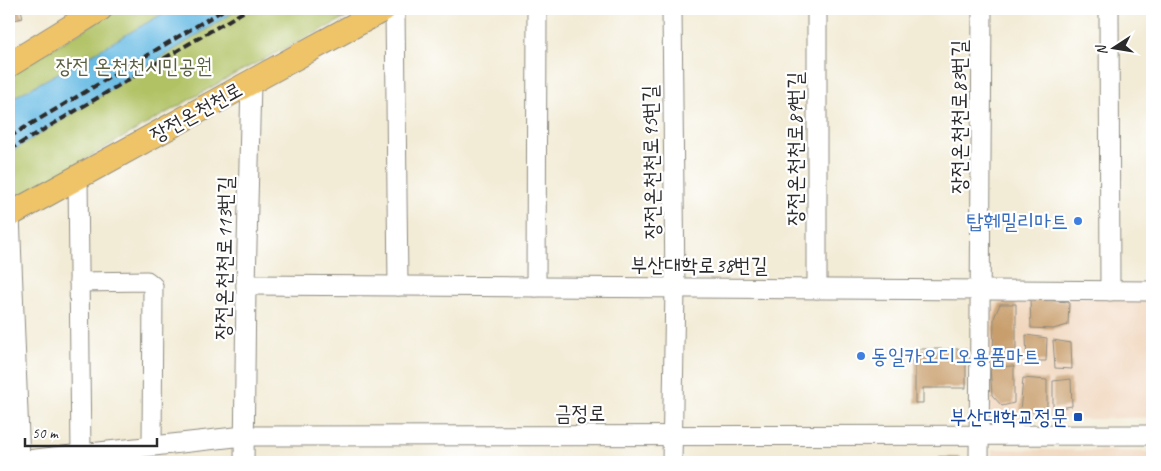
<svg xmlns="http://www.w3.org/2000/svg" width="1161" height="471" font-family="Caveat,'Poor Story',sans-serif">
	<rect width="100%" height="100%" fill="#fff"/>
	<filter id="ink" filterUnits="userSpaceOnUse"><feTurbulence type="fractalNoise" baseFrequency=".02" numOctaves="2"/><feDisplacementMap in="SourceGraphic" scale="10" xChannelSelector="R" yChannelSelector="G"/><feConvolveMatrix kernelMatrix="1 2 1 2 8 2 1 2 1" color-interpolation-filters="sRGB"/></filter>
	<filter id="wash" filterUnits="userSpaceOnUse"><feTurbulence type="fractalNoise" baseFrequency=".0096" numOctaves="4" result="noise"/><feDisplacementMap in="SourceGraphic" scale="20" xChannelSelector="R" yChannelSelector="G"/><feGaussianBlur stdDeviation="1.12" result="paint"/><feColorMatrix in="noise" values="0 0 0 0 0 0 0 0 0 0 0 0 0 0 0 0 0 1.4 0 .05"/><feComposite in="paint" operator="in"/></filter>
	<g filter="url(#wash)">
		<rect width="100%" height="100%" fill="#f2ebd5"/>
		<g fill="#f0d5bc">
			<polygon points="1005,296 1152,299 1152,417 1093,419 990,417 987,313"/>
			<polygon points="992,449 1152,452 1152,462 992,462"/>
		</g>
		<polygon fill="#b1c265" stroke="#6e7648" points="119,9 363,9 233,75 101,150 9,205 9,74"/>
		<polygon fill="#68bbe4" stroke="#4a7388" points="171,9 239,9 9,153 9,100 89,56"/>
		<g id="blocks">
			<g fill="#c89e6c">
				<polygon points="9,9 21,9 23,18 9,21"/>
				<polygon points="1030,299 1069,302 1068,325 1053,329 1031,328"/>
				<polygon points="1000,304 1016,304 1016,356 993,358 994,318"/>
				<polygon points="1026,335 1047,338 1046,361 1027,361"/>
				<polygon points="1053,340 1071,343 1072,369 1055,368"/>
				<polygon points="915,349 966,349 966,388 923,388 923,403 915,403"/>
				<polygon points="1014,366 1014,403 1002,406 992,395 990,367"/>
				<polygon points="1023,378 1047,380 1047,412 1020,412"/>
				<polygon points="1071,379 1072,406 1053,409 1053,381"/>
				<polygon points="939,457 959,457 967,462 939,462"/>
			</g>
		</g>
	</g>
	<g filter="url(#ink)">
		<use href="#blocks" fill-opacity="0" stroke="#8e8b80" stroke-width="1"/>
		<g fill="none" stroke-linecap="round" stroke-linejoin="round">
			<g stroke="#8e8b80" stroke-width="21">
				<g id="minor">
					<polyline points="395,9 398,286"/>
					<polyline points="672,9 675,288 672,462"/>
					<polyline points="817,9 817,289"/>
					<polyline points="1109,9 1110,291"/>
					<polyline points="78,177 81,454"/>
					<polyline points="10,215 20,461"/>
					<polyline points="79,282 147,281 153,286 152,446"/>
					<polyline points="246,285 1152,291"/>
					<polyline points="536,287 537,9"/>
					<polyline points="9,462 244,436 1152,435"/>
					<polyline points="244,462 246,285 251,82"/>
					<polyline points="979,462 982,9"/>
				</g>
			</g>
			<g stroke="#8e8b80" stroke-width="26">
				<g id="major">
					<polyline points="9,65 100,9"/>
					<polyline points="9,215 384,9"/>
				</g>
			</g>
			<use href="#minor" stroke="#fff" stroke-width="19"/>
			<use href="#major" stroke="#efc469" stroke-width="24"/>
			<g stroke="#2b2b2b" stroke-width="4" stroke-dasharray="8 4" stroke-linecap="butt">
				<polyline points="9,137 225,9"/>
				<polyline points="9,150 248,9"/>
			</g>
		</g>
	</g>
	<g fill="#3f7fe0" stroke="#fff" stroke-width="2">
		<circle cx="1078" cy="221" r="5"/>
		<circle cx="861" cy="356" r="5"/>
	</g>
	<rect fill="#1a4fb4" stroke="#fff" stroke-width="2" x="1073" y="412" width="10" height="10" rx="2.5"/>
	<g text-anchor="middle" stroke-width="4.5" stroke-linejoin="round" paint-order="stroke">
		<g font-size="21" fill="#5a603f" stroke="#fff">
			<text x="134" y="73">장전 온천천시민공원</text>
		</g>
		<g font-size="21" fill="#2b2b2b" stroke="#fff">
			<text transform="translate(196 112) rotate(-29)" y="7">장전온천천로</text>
			<text transform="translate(959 117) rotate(-90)" y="7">장전온천천로83번길</text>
			<text transform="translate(795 149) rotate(-90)" y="7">장전온천천로89번길</text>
			<text transform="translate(651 162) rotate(-91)" y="7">장전온천천로95번길</text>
			<text transform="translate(224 258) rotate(-89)" y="7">장전온천천로113번길</text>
			<text x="699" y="272">부산대학로38번길</text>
			<text x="580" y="420">금정로</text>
		</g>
		<g font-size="21" fill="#366cbe" stroke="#fff" text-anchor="end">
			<text x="1068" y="228">탑훼밀리마트</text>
			<text x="871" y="363" text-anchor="start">동일카오디오용품마트</text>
		</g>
		<g font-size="21" fill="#164399" stroke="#fff" text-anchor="end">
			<text x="1068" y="424">부산대학교정문</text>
		</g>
	</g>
	<rect width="1161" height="471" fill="none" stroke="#fff" stroke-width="30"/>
	<g transform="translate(1114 48) rotate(258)" stroke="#ffffff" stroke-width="4" paint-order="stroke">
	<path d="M0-4L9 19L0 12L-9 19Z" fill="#2b2b2b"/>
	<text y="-8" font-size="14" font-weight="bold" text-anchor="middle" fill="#2b2b2b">N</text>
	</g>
	<path d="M25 438v8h132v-8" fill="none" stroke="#2b2b2b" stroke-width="2.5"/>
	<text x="32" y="438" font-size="15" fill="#2b2b2b" stroke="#ffffff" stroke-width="4" paint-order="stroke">50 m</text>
</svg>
